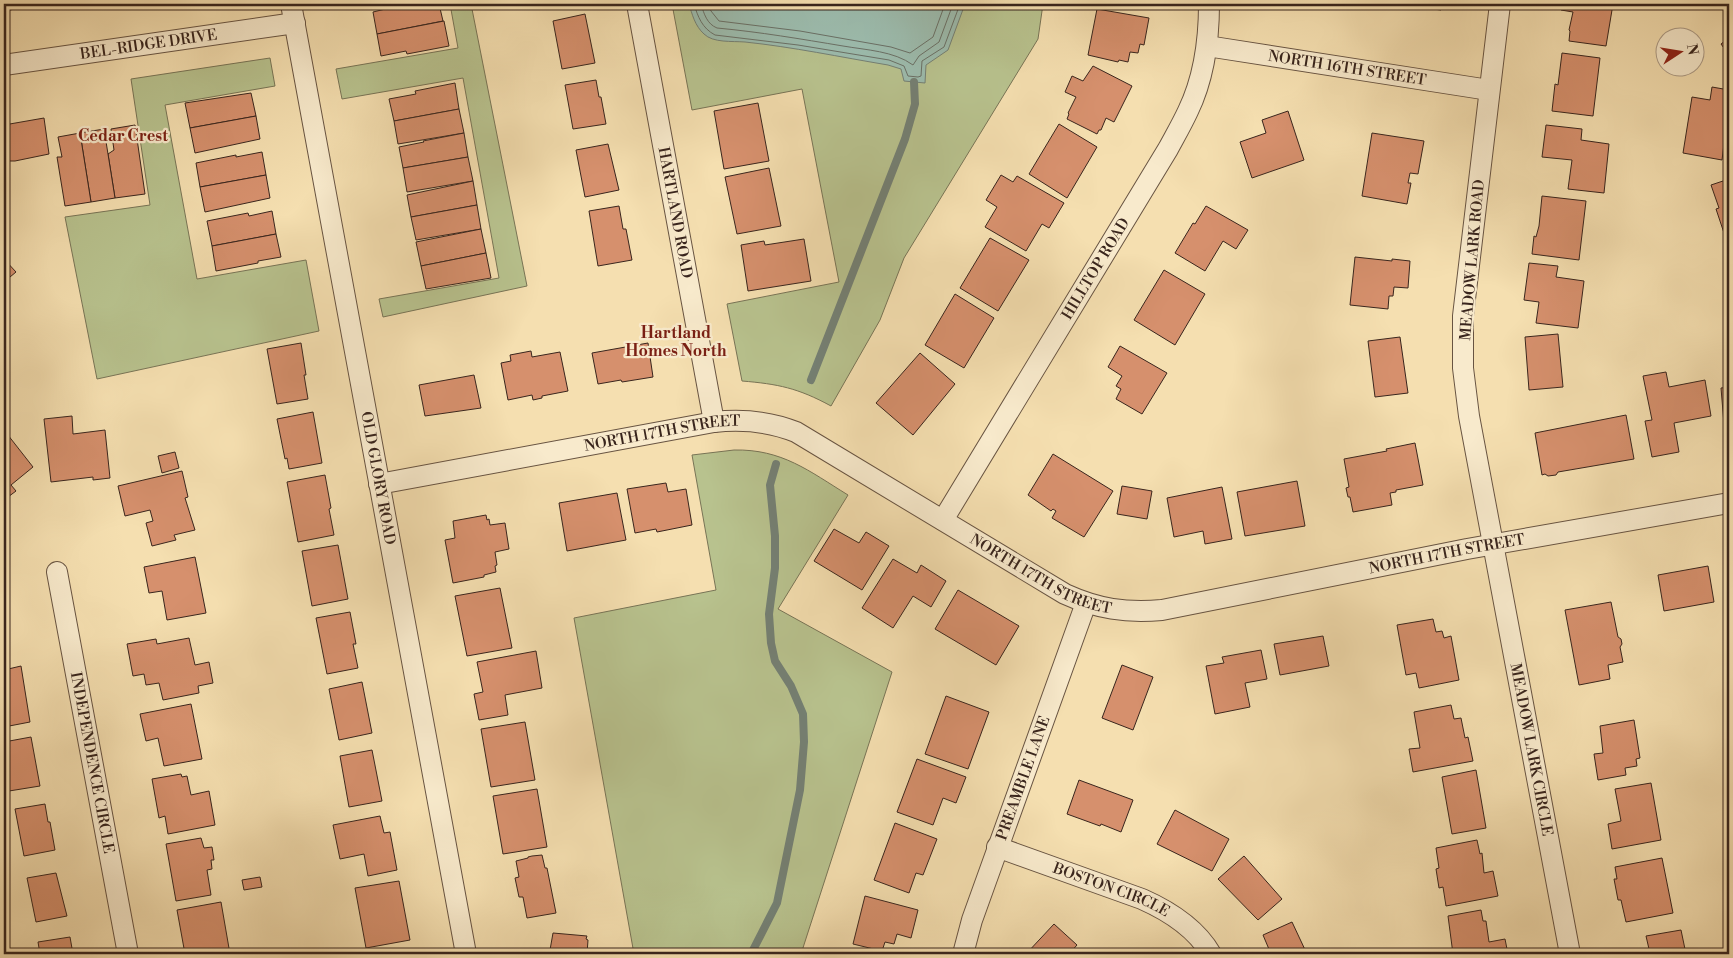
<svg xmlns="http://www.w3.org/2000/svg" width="1733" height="958" font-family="'Libre Bodoni',serif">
	<rect width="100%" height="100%" fill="#f5dfb0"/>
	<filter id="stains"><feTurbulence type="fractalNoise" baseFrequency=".004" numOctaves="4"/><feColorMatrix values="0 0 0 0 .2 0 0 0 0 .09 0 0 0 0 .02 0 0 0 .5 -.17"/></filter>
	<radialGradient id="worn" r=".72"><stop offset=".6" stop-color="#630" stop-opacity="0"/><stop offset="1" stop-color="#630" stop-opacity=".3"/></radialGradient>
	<g fill="#b8c28e" stroke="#787456">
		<polygon points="450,4 471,4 527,286 383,317 379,299 499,278 463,78 342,99 336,69 458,48"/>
		<path d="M672,4H1043L1038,39L904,258L880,320L831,406C798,388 778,384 742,381L727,304L839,282L802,89L692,110Z"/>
		<polygon points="270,58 275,86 165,105 197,279 306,260 319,331 97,379 65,217 150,205 131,79"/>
		<path d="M734,450C782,449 809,471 848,495L778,609L892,672L801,954H634L574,618L716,590L692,455Z"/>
	</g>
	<path fill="#9cbcae" stroke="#748074" d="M689,4H965L948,50L926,65L925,83L904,81L901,69L888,65C840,57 793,47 745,42C732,41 713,43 704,34C695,26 692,14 689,4Z"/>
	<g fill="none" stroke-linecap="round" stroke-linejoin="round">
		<g stroke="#6a7066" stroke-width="1">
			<path d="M694,4C698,17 702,28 715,35L798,45L889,60L904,66L908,76L918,77L921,76L922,61L944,47L960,4"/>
			<path d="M701,4C704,14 707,24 717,28C760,32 801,39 843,46C866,50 894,51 913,65L919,56L939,42L953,4"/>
			<polyline points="708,4 711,11 719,21 800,31 891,47 910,53 933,37 945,4"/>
		</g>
		<g stroke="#748074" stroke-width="8">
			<polyline points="811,380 905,139 915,104 914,82"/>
			<polyline points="751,954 777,903 800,790 804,742 803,714 791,686 775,661 771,643 769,614 775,568 775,536 770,485 776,464"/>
		</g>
	</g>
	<g fill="#d6906d" stroke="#39251d">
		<polygon points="4,4 20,4 21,8 4,11"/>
		<polygon points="20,4 46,4 21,8"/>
		<polygon points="372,4 396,4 372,8"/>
		<polygon points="406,4 439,4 443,21 377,34 373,12"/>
		<polygon points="545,4 567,4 546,8"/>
		<polygon points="1286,4 1332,4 1331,8 1305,4 1305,7"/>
		<polygon points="1394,4 1441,4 1441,10"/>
		<polygon points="1562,4 1613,4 1606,46 1569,41 1570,31 1569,30 1573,12 1561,10"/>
		<polygon points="1097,9 1149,18 1144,45 1140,44 1138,53 1130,52 1128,62 1119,60 1118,62 1088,55"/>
		<polygon points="585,14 595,63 562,69 553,21"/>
		<polygon points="444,21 449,46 407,54 406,51 381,56 377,34"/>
		<polygon points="1729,38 1729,55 1721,44"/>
		<polygon points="1562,53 1600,58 1593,116 1552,111 1555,84 1558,85"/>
		<polygon points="1093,66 1132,86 1114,122 1106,118 1101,130 1099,130 1097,134 1067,119 1069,114 1068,113 1076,97 1065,92 1072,76 1083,81"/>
		<polygon points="596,80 599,97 601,97 606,124 573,129 565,85"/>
		<polygon points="455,83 459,109 394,121 389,99 416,94 415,91"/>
		<polygon points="1712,87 1729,90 1729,129 1728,131 1729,131 1727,145 1724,144 1722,160 1683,153 1692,97 1710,100"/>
		<polygon points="251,93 256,116 190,128 185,103"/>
		<polygon points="758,103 769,161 724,169 714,111"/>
		<polygon points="459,109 464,133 398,144 394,121"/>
		<polygon points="1288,111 1304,160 1252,178 1240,142 1266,133 1262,120"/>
		<polygon points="256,116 260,139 195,153 190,128"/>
		<polygon points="44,118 49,154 15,161 4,161 4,125"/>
		<polygon points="1059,124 1097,147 1067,198 1029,174"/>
		<polygon points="135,125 145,194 115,198 108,154 114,150 111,129"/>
		<polygon points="1546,125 1582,129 1581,140 1609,144 1604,193 1568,189 1572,160 1542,157"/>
		<polygon points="104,129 115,198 91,202 80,133"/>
		<polygon points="80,133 91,202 65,206 57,157 62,157 58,137"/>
		<polygon points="464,133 468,157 403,168 399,147 424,142 423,141"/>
		<polygon points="1372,133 1424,141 1418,174 1410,173 1408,183 1411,183 1407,204 1362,196"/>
		<polygon points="608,144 619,190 585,197 576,150"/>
		<polygon points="262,152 266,175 200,187 196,163 236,155 236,157"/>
		<polygon points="468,157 473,181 407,192 403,168"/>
		<polygon points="769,168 781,226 737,234 725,177"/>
		<polygon points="266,175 270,198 205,212 200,187"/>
		<polygon points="1001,175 1013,182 1017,176 1064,203 1049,228 1042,224 1026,251 985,227 997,207 986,200"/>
		<polygon points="1729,179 1729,245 1728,245 1716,209 1719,208 1711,185"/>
		<polygon points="473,181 477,205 411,217 407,195"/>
		<polygon points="1542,196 1586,201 1579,260 1532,254 1534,236 1536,237 1539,226"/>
		<polygon points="477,205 481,229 416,240 411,217"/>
		<polygon points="619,206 623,229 626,229 632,260 598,266 589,211"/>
		<polygon points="1206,206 1248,230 1236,249 1223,241 1205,271 1175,253 1193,223 1195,224"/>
		<polygon points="272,211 276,234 212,246 207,221 248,213 249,216"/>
		<polygon points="481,229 486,253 421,266 416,242"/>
		<polygon points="276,234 281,257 258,261 258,263 216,271 212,246"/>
		<polygon points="990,238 1029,260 998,311 960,288"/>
		<polygon points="804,239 811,281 748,291 741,245 764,241 765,245"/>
		<polygon points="486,253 491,278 426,289 421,266"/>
		<polygon points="1355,257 1392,261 1392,259 1410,261 1408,288 1394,287 1393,296 1389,296 1388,309 1350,305"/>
		<polygon points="4,259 16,272 4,282"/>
		<polygon points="1529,263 1558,266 1556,277 1584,281 1578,328 1536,323 1539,302 1524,300"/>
		<polygon points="1164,270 1205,294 1175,345 1134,320"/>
		<polygon points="955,294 994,318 964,368 925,345"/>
		<polygon points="1558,334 1563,387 1529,390 1525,337"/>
		<polygon points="1400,337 1408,393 1375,397 1368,341"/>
		<polygon points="301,343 306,375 304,375 308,399 277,404 267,349"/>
		<polygon points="648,343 653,377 622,382 621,380 598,384 592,353"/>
		<polygon points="1120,346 1167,373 1142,414 1116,399 1121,389 1116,386 1122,376 1108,367"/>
		<polygon points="531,351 532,357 560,352 568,391 542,396 542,398 533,400 532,395 508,400 501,363 511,361 510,355"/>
		<polygon points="920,353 955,384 913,435 876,403"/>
		<polygon points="1666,372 1669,387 1705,380 1711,416 1674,423 1679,452 1652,457 1645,421 1652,420 1643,376"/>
		<polygon points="474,375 481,408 425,416 419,385"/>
		<polygon points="1729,387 1729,423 1724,424 1721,388"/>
		<polygon points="313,412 322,463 289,469 287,458 285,459 277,419"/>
		<polygon points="1626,415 1634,459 1558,472 1556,475 1548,476 1545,474 1542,475 1535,433"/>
		<polygon points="72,416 73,434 105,430 110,478 93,480 93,477 51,482 44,419"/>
		<polygon points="4,430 33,467 11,485 16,491 4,500"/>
		<polygon points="1415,443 1423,485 1396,490 1396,492 1390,493 1392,505 1353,512 1350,497 1348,497 1346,488 1349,487 1344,459 1387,451 1386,449"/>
		<polygon points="175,452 179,468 162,473 158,456"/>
		<polygon points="1053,454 1113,491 1084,537 1052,518 1056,511 1053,509 1051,511 1028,495"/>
		<polygon points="182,471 188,497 185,498 195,530 174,535 176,540 152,546 146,523 153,521 150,510 125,516 118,486"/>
		<polygon points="325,475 331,508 329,509 334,535 298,542 287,482"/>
		<polygon points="1297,481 1305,526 1245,536 1237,492"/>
		<polygon points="666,483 668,492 686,489 692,525 657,532 656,529 635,533 627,489"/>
		<polygon points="1122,486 1152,491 1147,519 1117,514"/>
		<polygon points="1222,487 1232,539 1205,544 1203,531 1174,537 1167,498"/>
		<polygon points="617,493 626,540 567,551 559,503"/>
		<polygon points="486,515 487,520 489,519 490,525 505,523 509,549 495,552 497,565 495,566 496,572 484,575 484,577 453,583 445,540 455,538 453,521"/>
		<polygon points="834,529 859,543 866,532 889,546 862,590 814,561"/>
		<polygon points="338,545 348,599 312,606 302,551"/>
		<polygon points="195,557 206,613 167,620 162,591 149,593 144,567"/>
		<polygon points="893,559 917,573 921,565 946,581 931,607 913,596 893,628 862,608"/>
		<polygon points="1708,566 1714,602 1664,611 1658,575"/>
		<polygon points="500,588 512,648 467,656 455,596"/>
		<polygon points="958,590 1019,626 996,665 935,629"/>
		<polygon points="1611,602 1618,637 1621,639 1622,644 1620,647 1623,662 1608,665 1610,679 1579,685 1565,610"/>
		<polygon points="350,612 356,644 353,644 358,668 327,674 316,618"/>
		<polygon points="1433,619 1436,632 1442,631 1444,638 1451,636 1459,680 1419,688 1416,673 1406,675 1397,625"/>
		<polygon points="1323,636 1329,666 1280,675 1274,644"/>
		<polygon points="189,638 195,665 209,662 213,683 198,686 199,693 163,700 159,683 146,685 144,674 133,676 127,644 156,639 157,644"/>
		<polygon points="1261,650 1267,679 1245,683 1250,707 1215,714 1206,666 1224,663 1222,657"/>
		<polygon points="536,651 542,688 505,695 508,715 479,720 474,694 483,692 477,662"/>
		<polygon points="1122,665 1153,677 1133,730 1102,718"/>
		<polygon points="21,666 30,722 4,727 4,670"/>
		<polygon points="362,682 372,733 339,740 329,689"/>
		<polygon points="946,696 989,712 968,769 925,754"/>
		<polygon points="191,704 202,759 164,766 158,738 146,741 140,714"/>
		<polygon points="1451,705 1454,719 1461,718 1465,738 1468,737 1473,761 1413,772 1409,749 1420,748 1414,712"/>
		<polygon points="1634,720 1640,758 1636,759 1637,766 1625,768 1626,775 1598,780 1594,754 1603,753 1600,726"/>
		<polygon points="525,722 535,780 491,787 481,729"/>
		<polygon points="31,737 40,786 9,791 4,764 4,742"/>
		<polygon points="372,750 382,801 349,807 340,756"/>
		<polygon points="917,759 966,777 956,803 943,798 933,825 897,812"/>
		<polygon points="1476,770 1486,828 1452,834 1442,777"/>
		<polygon points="181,774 182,777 187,776 191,795 209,791 215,825 168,834 165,816 159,818 152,779"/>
		<polygon points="1079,780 1133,800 1121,832 1101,824 1100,826 1067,814"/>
		<polygon points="1651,783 1661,840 1612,849 1608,824 1621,821 1615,789"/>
		<polygon points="537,789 547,847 503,854 493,796"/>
		<polygon points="45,804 48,822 50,822 55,850 24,856 15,809"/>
		<polygon points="1175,810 1229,839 1212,871 1157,844"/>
		<polygon points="380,816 384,833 390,832 397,870 368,876 364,854 340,859 333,825"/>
		<polygon points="895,823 937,839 923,875 916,873 909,893 874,880"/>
		<polygon points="201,838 204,848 212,847 214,860 211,860 212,869 207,870 211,895 176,901 166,844"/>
		<polygon points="1477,840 1480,854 1482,853 1484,873 1493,871 1498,896 1446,906 1443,887 1439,888 1436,869 1439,868 1436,848"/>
		<polygon points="542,855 545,868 547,868 556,913 527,918 523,897 519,897 515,878 519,877 516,861 528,858 528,857 532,856"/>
		<polygon points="1244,856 1282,899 1258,920 1218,879"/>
		<polygon points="1662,858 1673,913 1626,922 1621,900 1618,900 1614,879 1617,879 1615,867"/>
		<polygon points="56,873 67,916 36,922 27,878"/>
		<polygon points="260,877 262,887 244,890 242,880"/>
		<polygon points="399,881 410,940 366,948 355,888"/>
		<polygon points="865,896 918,910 911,938 897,934 894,944 885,942 882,951 853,944"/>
		<polygon points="221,902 230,954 185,954 177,910"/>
		<polygon points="1481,910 1483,921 1486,921 1489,942 1505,939 1508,954 1453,954 1448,916"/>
		<polygon points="1292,922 1307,954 1271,954 1263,935"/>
		<polygon points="1054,924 1077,945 1069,954 1026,954"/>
		<polygon points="1681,930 1686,954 1647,954 1646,949 1649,949 1646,936"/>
		<polygon points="553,933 587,936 586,939 588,940 587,954 540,954 540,950 550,950"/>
		<polygon points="70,937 73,954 40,954 38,942"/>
	</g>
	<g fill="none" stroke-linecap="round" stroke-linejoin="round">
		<g stroke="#685442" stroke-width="22">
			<g id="minor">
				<path id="s1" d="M291,4L466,954"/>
				<path id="s2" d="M637,4L714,422"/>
				<path id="s3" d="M1500,4L1463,316V368L1469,416L1570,954"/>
				<path id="s4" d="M1207,46L1489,90"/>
				<path id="s5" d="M4,65L295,23"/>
				<path id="s6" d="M379,484L714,422C743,419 769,421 796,432L1065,594C1098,609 1125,613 1162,610L1467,549L1729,503"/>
				<path id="s7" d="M943,520L1168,149C1175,136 1182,124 1188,111C1204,78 1209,40 1209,4"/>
				<path id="s8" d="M57,572L128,954"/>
				<path id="s9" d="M997,847L1142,899C1169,911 1196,928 1211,954"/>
				<path id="s10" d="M963,954L972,920L1086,603"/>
			</g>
		</g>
		<use href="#minor" stroke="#f8eacc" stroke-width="20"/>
	</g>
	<g text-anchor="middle" stroke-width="4.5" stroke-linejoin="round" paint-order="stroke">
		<g font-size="15" fill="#39251d" stroke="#f8eacc">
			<text dy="5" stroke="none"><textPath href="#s5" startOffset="146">BEL-RIDGE DRIVE</textPath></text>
			<text dy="5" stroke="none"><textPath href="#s4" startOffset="142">NORTH 16TH STREET</textPath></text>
			<text dy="5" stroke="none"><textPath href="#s2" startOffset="212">HARTLAND ROAD</textPath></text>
			<text transform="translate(1472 260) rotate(-85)" y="5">MEADOW LARK ROAD</text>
			<text dy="5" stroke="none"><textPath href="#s7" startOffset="294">HILLTOP ROAD</textPath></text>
			<text dy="5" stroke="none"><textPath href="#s6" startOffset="288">NORTH 17TH STREET</textPath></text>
			<text dy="5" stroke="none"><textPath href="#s1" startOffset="482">OLD GLORY ROAD</textPath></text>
			<text dy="5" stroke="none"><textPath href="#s6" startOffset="1128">NORTH 17TH STREET</textPath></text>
			<text dy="5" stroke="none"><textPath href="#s6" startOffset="708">NORTH 17TH STREET</textPath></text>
			<text dy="5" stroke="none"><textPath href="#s3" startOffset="754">MEADOW LARK CIRCLE</textPath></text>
			<text dy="5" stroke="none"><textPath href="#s8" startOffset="194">INDEPENDENCE CIRCLE</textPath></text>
			<text dy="5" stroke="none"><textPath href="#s10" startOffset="186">PREAMBLE LANE</textPath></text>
			<text dy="5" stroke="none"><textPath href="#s9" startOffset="122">BOSTON CIRCLE</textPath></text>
		</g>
		<g font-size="16" font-weight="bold" fill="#7a1f14" stroke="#f8eacc">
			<text x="123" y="141">Cedar Crest</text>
			<text x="676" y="338">Hartland<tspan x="676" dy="18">Homes North</tspan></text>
		</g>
	</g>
	<rect width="1733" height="958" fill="none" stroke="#f5dfb0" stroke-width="20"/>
	<rect x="5" y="5" width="1723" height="948" fill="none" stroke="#39251d" stroke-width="2.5"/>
	<rect x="10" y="10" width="1713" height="938" fill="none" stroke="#39251d"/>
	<g transform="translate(1680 52) rotate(78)"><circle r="24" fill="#f8eacc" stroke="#ac9b86"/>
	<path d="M0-4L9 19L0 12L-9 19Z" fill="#8f2418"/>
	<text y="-8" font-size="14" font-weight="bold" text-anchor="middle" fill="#39251d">N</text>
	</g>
	<rect width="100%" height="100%" filter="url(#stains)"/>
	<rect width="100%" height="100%" fill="url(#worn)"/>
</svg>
